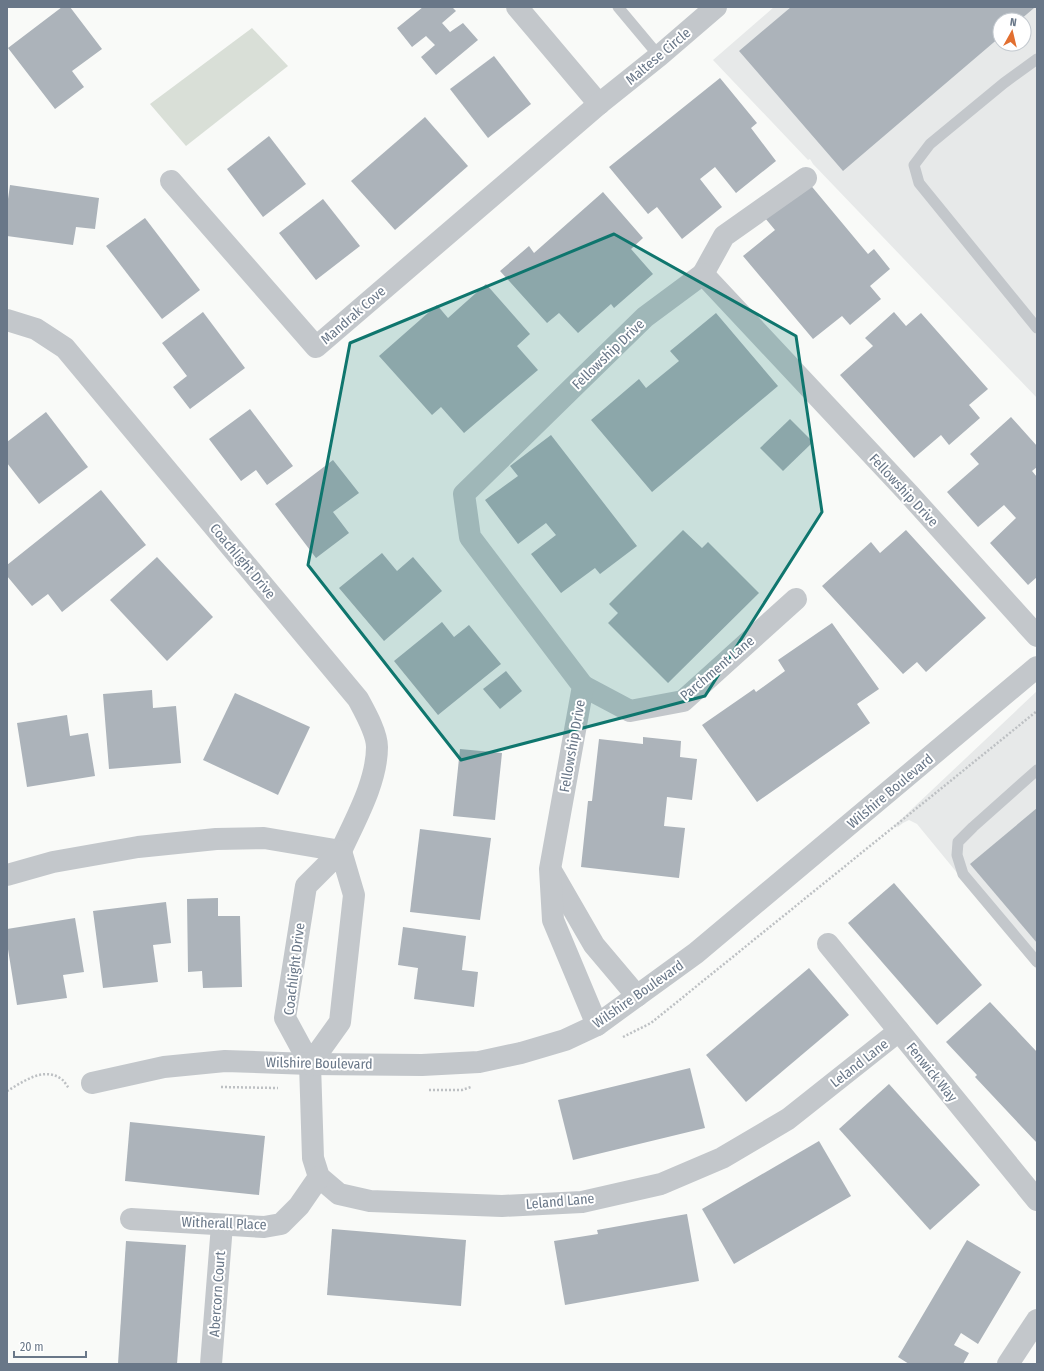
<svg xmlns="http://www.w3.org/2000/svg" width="1044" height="1371" font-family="'Fira Sans Condensed',sans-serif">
	<rect width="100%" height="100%" fill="#f9faf8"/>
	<g fill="#e7e9e9" fill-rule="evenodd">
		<path d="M774,7H1037V398L813,164L810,159L808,160L713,60ZM1000,20H1024V44H1000Z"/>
		<polygon points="1037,691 1037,970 917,824 909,820 903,823 898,827 895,825"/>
	</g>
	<polygon fill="#d9dfd7" points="252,28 288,66 186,146 150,104"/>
	<g fill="#acb3ba">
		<polygon points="62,7 70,7 102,49 72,71 84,87 55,109 8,48"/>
		<polygon points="423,7 452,7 456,11 442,23 450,32 463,23 478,40 436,75 421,57 435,45 426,36 412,47 397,28"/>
		<polygon points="791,7 1033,7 1034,8 1020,20 1000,20 1000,37 843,171 739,51"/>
		<polygon points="494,56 531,104 488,138 450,89"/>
		<polygon points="720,78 757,123 751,128 776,161 736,193 715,167 700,179 722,207 682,239 657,207 648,214 609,167"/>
		<polygon points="425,117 468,166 395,230 351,181"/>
		<polygon points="269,136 306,184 263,217 227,169"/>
		<polygon points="808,182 868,254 874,249 890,269 870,286 881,299 850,325 842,316 813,339 743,256 775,230 765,218"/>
		<polygon points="10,185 99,198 95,229 76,227 73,245 7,236 7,206"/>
		<polygon points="603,192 643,238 631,249 653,274 614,308 611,304 578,333 559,313 547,323 500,271 529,246 534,253"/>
		<polygon points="323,199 360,246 316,280 279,233"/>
		<polygon points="145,218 200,290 162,319 106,246"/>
		<polygon points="486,284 530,334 517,346 538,370 464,433 441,407 432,415 379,356 437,305 448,318"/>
		<polygon points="203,312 245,368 190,409 173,387 187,376 162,343"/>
		<polygon points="894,312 906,326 921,313 988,389 969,405 980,418 949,445 941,435 914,458 840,375 873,346 865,338"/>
		<polygon points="716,313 778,386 652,492 591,420 639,379 646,388 679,361 670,351"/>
		<polygon points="250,409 293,466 267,485 256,470 241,481 209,439"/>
		<polygon points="46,412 88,467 39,504 7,463 7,442"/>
		<polygon points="1011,417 1037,446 1037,467 1032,471 1037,477 1037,577 1028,585 990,543 1016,518 1004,505 978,527 947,492 979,464 970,454"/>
		<polygon points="790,419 813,442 783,471 760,448"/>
		<polygon points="551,435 637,546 600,574 595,568 561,593 531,554 556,535 546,523 518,544 485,500 518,476 510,466"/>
		<polygon points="333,460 359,493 333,512 349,533 316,558 275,504"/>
		<polygon points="101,490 146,545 62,612 48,594 32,606 7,576 7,565"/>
		<polygon points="683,530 702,548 708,542 759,593 668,683 608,623 618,613 609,604"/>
		<polygon points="906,530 986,618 926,672 917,662 903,674 822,586 871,542 880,553"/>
		<polygon points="382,553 397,571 413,557 442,591 384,641 339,588"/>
		<polygon points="157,557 213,617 167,661 110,600"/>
		<polygon points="442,622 454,637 469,625 501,664 438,715 394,661"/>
		<polygon points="832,623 879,689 857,704 870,723 757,802 702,725 754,689 756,692 785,671 778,660"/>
		<polygon points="506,671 522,691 500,709 483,689"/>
		<polygon points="152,690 153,708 176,706 181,763 109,769 103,694"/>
		<polygon points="235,693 310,727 278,795 203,760"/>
		<polygon points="67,715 70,736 88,733 95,776 27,787 17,723"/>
		<polygon points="643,737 681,741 680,757 697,759 692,800 667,797 664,826 685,828 679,878 581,867 588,801 592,801 599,739 643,744"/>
		<polygon points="460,749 502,753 495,820 453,816"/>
		<polygon points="1037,808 1037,943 970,864"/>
		<polygon points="420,829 491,838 480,920 410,912"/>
		<polygon points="894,883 982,985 937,1025 848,923"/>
		<polygon points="218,898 218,916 240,916 242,987 203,988 202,971 188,972 187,899"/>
		<polygon points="166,902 171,943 153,945 158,982 103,988 93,911"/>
		<polygon points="75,918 84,972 63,975 67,998 17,1005 7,943 7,929"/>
		<polygon points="403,927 466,936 462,970 478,972 474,1007 414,999 418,968 398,965"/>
		<polygon points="809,968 849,1015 746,1102 706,1055"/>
		<polygon points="990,1002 1037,1052 1037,1143 975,1077 977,1075 946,1042"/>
		<polygon points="690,1068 705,1128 573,1160 558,1100"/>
		<polygon points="889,1084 980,1185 930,1230 839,1129"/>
		<polygon points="130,1122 265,1136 259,1195 125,1181"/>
		<polygon points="819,1141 851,1196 734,1264 702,1209"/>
		<polygon points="687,1214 699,1281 565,1305 554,1241 598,1234 597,1230"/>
		<polygon points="332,1229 466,1240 461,1306 327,1295"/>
		<polygon points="967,1240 1021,1272 978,1344 961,1333 954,1345 969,1353 963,1364 909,1364 898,1357"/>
		<polygon points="126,1241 186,1245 177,1364 118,1364"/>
	</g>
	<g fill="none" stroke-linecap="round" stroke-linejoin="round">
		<g stroke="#bdc0c3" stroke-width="2.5" stroke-dasharray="2 2" stroke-linecap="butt">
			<polyline points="623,1037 651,1023 1037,711"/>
			<polyline points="221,1087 278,1088"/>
			<polyline points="429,1090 462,1090 471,1087"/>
			<path d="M7,1091C23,1082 42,1067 60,1078C64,1080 66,1085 69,1088"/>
		</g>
		<g stroke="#c3c7cb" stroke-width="11">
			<polyline points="618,7 659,56"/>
			<polyline points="1037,59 1004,83 930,144 914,165 919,183 1037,328"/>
			<polyline points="1037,770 973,827 958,842 957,855 963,874 1037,962"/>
		</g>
		<g stroke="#c3c7cb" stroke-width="22">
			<polyline points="517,7 599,104"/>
			<polyline points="171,181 316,347 599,104 659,56 716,7"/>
			<polyline points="703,274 724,236 806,178"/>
			<path d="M7,320L36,329L65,348L358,699C365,712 377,733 377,747C377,782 355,820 341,851L264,838L216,839L138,847L53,862L7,875"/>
			<polyline points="583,686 630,711 683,701 796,599"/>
			<polyline points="553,874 594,945 637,996"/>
			<polyline points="828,944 1037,1200"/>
			<polyline points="597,1025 553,920 550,869 583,686 470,537 464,494 645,317 703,274 909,494 1037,636"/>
			<polyline points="310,1064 340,1022 354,895 341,851 306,886 285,1018 310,1064 313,1158 319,1177 339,1194 370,1201 502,1206 582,1202 661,1184 722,1158 788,1119 899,1031"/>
			<polyline points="92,1083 164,1067 225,1061 310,1064"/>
			<polyline points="131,1219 264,1227 281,1224 299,1206 319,1177"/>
			<polyline points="211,1364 222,1225"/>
			<polyline points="1008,1364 1037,1320"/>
		</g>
		<polyline stroke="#c3c7cb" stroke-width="22" points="310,1064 422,1065 479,1062 521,1053 565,1040 597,1025 696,953 1037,667"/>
	</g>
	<path fill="#0f766e" fill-opacity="0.2" stroke="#0f766e" stroke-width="3" stroke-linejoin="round" d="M614,234L796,336L822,512L705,696L461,760L308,565L350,343Z"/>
	<g text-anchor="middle" stroke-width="4" stroke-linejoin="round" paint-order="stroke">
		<g font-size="14" fill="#697788" stroke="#fff">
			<text transform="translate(658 56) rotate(-40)" y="5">Maltese Circle</text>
			<text transform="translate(353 315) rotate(-41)" y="5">Mandrak Cove</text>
			<text transform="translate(608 354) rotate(-44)" y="5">Fellowship Drive</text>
			<text transform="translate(904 490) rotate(47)" y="5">Fellowship Drive</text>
			<text transform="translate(243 561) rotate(50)" y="5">Coachlight Drive</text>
			<text transform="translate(717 668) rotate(-40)" y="5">Parchment Lane</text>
			<text transform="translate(572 746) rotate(-80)" y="5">Fellowship Drive</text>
			<text transform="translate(890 791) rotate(-40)" y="5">Wilshire Boulevard</text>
			<text transform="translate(294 969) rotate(-83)" y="5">Coachlight Drive</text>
			<text transform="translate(638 994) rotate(-35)" y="5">Wilshire Boulevard</text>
			<text transform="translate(319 1063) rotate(1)" y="5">Wilshire Boulevard</text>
			<text transform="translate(859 1063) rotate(-38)" y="5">Leland Lane</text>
			<text transform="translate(932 1072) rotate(51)" y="5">Fenwick Way</text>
			<text transform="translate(560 1201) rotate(-5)" y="5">Leland Lane</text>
			<text transform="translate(224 1223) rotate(2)" y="5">Witherall Place</text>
			<text transform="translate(217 1294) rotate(-86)" y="5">Abercorn Court</text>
		</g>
	</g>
	<rect width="1044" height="1371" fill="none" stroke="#697788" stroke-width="16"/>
	<g transform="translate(1012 32) rotate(8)"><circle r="19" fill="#ffffff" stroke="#c3c9cf"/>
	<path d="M0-3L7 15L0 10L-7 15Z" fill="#e26f30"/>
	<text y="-6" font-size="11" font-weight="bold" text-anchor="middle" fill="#697788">N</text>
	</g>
	<path d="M14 1351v6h72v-6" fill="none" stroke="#697788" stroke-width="2"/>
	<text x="20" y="1351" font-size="12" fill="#697788" stroke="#ffffff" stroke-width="3" paint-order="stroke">20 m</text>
</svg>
